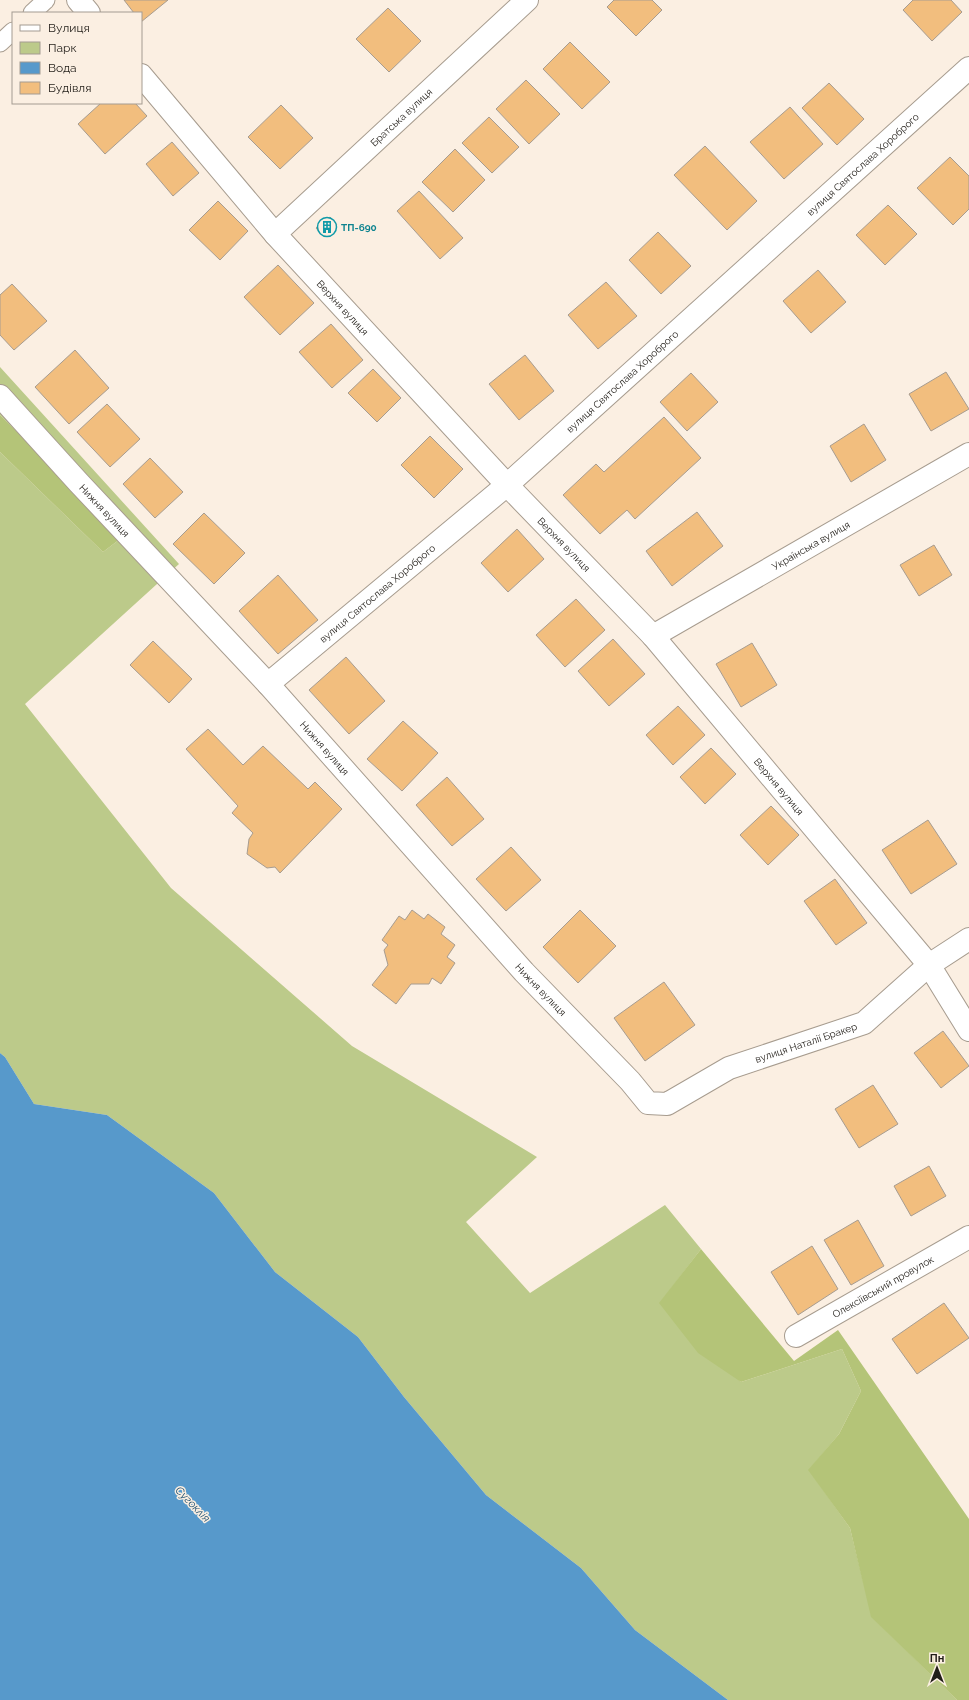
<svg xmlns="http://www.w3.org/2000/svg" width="969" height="1700" font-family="Raleway,sans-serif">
	<rect width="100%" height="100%" fill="#fbefe2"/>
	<polygon fill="#bcca8a" points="0,367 179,564 25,704 171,888 352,1046 537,1157 466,1222 530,1293 665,1205 701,1249 660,1303 741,1382 842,1349 861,1391 839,1434 809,1470 850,1528 872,1617 957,1700 728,1700 635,1630 581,1568 486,1495 404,1397 358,1337 275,1272 214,1193 107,1115 34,1104 5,1057 0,1053 0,452 103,552 124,536 0,415"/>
	<g fill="#b4c478">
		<polygon points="0,415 124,536 103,552 0,452"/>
		<polygon points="701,1249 794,1361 838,1330 969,1519 969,1700 957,1700 871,1617 850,1528 808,1470 839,1434 861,1391 842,1349 741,1382 698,1353 659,1303"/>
	</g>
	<polygon fill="#5799cb" points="0,1053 5,1057 34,1104 107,1115 214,1193 275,1272 358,1337 404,1397 486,1495 581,1568 635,1630 728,1700 0,1700"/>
	<g fill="#f2be7e" stroke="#a79c90">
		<polygon points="124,0 168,0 141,22 141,13 134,13"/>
		<polygon points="614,0 652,0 662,10 636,36 607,7"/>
		<polygon points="913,0 951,0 962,12 932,41 903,10"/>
		<polygon points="388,8 421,41 389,72 356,39"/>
		<polygon points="570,42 610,82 582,109 543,69"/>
		<polygon points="526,80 560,114 529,144 496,109"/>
		<polygon points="829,83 864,119 837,145 802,108"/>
		<polygon points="101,103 135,103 147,116 105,154 78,124"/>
		<polygon points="281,105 313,138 280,169 248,137"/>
		<polygon points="790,107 823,144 784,179 750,142"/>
		<polygon points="489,117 519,147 492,173 462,143"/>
		<polygon points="172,142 199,173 173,196 146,164"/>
		<polygon points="705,146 757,201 727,230 674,175"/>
		<polygon points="455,149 485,180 453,212 422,182"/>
		<polygon points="950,157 969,176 969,209 953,225 917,188"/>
		<polygon points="419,191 463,238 440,259 397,211"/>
		<polygon points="218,201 248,231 220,260 189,230"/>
		<polygon points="888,205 917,234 885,265 856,235"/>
		<polygon points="330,217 337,225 323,236 316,228"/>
		<polygon points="658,232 691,266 661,294 629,260"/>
		<polygon points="278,265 314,303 280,335 244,297"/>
		<polygon points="818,270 846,302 811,333 783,301"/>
		<polygon points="606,282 637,316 598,349 568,315"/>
		<polygon points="12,284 47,321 14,350 0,335 0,295"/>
		<polygon points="331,324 363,360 332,388 299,352"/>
		<polygon points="75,350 109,388 69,424 35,387"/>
		<polygon points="525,355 554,391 519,420 489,384"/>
		<polygon points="373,369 401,398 377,422 348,393"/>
		<polygon points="946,372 969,409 931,431 909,394"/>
		<polygon points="691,373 718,402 687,431 660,402"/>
		<polygon points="107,404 140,439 110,467 77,432"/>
		<polygon points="664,417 701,458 635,519 627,510 600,534 563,495 596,464 604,472"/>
		<polygon points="864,424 886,460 851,482 830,446"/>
		<polygon points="430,436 463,469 434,498 401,465"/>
		<polygon points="150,458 183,492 155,518 123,484"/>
		<polygon points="697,512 723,546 672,586 646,551"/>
		<polygon points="204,513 245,553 214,584 173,544"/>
		<polygon points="517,529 544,559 508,592 481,563"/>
		<polygon points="934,545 952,575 919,596 900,565"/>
		<polygon points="278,575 318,620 278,654 239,611"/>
		<polygon points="576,599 605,630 565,667 536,635"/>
		<polygon points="613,639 645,674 609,706 578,671"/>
		<polygon points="153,641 192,679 169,703 130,665"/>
		<polygon points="752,643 777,685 741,707 716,664"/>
		<polygon points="346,657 385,701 349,734 309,690"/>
		<polygon points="678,706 705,735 673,765 646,735"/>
		<polygon points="403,721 438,753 402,791 367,759"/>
		<polygon points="208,729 243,765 263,746 308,789 315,782 342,809 280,873 275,867 267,868 247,854 249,839 253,833 232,813 238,806 186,749"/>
		<polygon points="711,748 736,774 705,804 680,777"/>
		<polygon points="447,777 484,819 452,846 416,805"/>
		<polygon points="771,806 799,835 768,865 740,835"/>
		<polygon points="928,820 957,864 911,894 882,850"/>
		<polygon points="511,847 541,880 506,911 476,879"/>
		<polygon points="835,879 867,923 836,945 804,901"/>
		<polygon points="412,910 424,919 428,914 445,927 441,934 455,945 447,957 455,963 441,984 432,978 429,984 411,984 396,1004 372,985 388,965 384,950 388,945 382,940 399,916 405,920"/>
		<polygon points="580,910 616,946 578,983 543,947"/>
		<polygon points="664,982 695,1025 645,1061 614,1018"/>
		<polygon points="943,1031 969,1066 941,1088 914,1053"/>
		<polygon points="873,1085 898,1124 859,1148 835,1109"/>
		<polygon points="929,1166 946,1196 911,1216 894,1186"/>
		<polygon points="858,1220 884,1266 851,1285 824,1240"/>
		<polygon points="812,1246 838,1289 798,1315 771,1272"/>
		<polygon points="944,1303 969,1338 917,1374 892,1339"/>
	</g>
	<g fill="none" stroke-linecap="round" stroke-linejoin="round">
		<g stroke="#a79c8f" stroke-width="19">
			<g id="service">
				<polyline points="32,13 46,0"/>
				<polyline points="0,43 13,31"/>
			</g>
		</g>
		<g stroke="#a79c8f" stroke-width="24">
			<g id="minor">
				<polyline points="78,0 89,13"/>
				<path id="s1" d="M141,75L275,234L507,485L653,636L929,965L969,1030"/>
				<path id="s2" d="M275,234L527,0"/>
				<path id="s3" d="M0,396L79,483L268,684L524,972L630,1081L648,1103L667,1104L729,1068L864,1023L929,965L969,939"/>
				<path id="s4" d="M653,636L969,454"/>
				<path id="s5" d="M268,684L507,485L969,68"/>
				<path id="s6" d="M796,1336L969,1237"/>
			</g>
		</g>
		<use href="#service" stroke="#fff" stroke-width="17"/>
		<use href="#minor" stroke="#fff" stroke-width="22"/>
	</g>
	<defs>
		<g id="building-ring" transform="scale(1)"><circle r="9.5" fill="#fbefe2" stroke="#0f9aa8" stroke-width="1.5"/><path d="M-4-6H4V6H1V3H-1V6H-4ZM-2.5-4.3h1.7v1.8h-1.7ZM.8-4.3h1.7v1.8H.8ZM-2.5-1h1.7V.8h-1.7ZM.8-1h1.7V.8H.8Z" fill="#0f9aa8"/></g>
	</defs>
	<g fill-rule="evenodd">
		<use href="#building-ring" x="327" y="227"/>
	</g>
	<g text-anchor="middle" stroke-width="3" stroke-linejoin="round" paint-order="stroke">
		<g font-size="10" fill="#211d18" stroke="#fbefe2">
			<text dy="4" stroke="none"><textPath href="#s2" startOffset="172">Братська вулиця</textPath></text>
			<text dy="4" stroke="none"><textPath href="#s5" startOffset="790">вулиця Святослава Хороброго</textPath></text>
			<text dy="4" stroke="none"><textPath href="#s1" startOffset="308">Верхня вулиця</textPath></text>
			<text dy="4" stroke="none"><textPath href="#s5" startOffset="466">вулиця Святослава Хороброго</textPath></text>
			<text dy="4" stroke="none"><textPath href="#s3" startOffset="155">Нижня вулиця</textPath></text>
			<text dy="4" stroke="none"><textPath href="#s1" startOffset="632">Верхня вулиця</textPath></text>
			<text dy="4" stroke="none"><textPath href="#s4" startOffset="182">Українська вулиця</textPath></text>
			<text dy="4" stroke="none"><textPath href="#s5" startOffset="142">вулиця Святослава Хороброго</textPath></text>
			<text dy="4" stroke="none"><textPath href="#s3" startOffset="479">Нижня вулиця</textPath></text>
			<text dy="4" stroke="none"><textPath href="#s1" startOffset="956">Верхня вулиця</textPath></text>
			<text dy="4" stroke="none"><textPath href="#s3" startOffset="803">Нижня вулиця</textPath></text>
			<text dy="4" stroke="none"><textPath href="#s3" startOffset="1131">вулиця Наталії Бракер</textPath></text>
			<text dy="4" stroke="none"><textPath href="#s6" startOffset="100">Олексіївський провулок</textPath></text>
		</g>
		<g font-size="10" font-weight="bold" fill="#0d838f" stroke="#fbefe2" text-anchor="start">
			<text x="341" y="231">ТП-690</text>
		</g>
		<g font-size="11" font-style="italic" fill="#1b4c6e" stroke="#fbefe2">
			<text transform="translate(193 1504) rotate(46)" y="4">Сугоклія</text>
		</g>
	</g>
	<rect x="12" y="12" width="130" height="92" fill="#fbefe2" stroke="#a49b91"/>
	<rect x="20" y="25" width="20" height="6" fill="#ffffff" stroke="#a49b91"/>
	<text x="48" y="32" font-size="12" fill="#211d18">Вулиця</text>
	<rect x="20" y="42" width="20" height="12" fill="#bcca8a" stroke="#a49b91"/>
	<text x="48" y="52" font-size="12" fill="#211d18">Парк</text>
	<rect x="20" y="62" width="20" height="12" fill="#5799cb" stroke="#a49b91"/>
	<text x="48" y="72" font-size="12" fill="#211d18">Вода</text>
	<rect x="20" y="82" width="20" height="12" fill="#f2be7e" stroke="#a49b91"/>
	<text x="48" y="92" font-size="12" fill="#211d18">Будівля</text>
	<g transform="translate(937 1668)" stroke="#fbefe2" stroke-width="3" paint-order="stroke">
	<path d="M0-3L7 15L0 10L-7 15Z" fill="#211d18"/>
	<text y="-6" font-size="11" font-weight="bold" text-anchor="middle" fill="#211d18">Пн</text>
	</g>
</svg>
